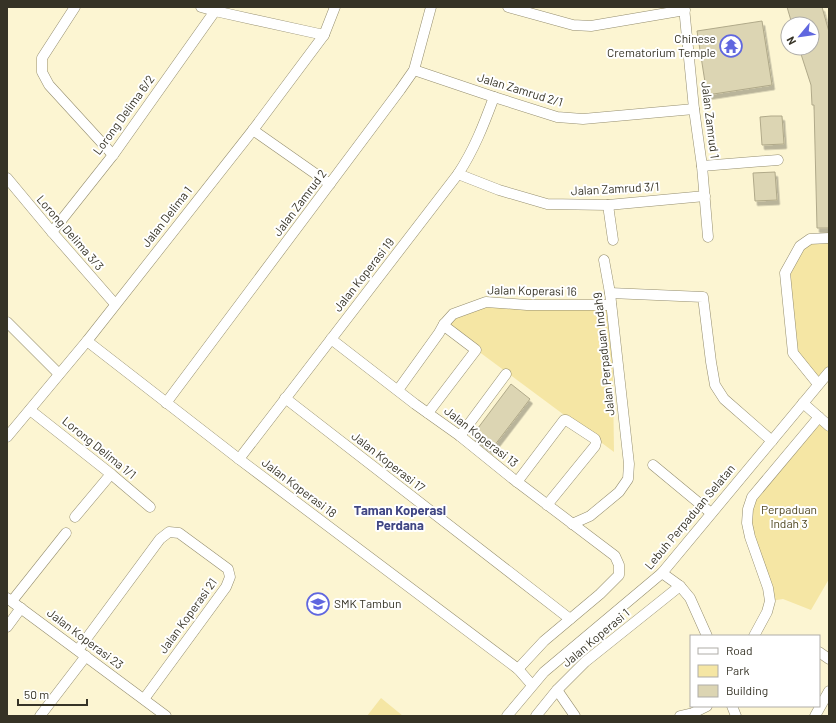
<svg xmlns="http://www.w3.org/2000/svg" width="836" height="723" font-family="Barlow,sans-serif">
	<defs>
		<filter id="shadow"><feDropShadow dx="2.5" dy="4.5" stdDeviation="0" flood-color="#0004"/></filter>
	</defs>
	<rect width="100%" height="100%" fill="#fcf5d2"/>
	<g fill="#f5e6a4">
		<polygon points="829,238 829,368 818,384 793,353 785,273 810,239"/>
		<polygon points="486,302 612,311 614,452 447,328 450,318"/>
		<polygon points="819,417 829,426 829,579 811,610 783,599 770,601 752,540 752,497"/>
		<polygon points="381,698 403,716 367,716"/>
	</g>
	<g fill="#dcd5b3" stroke="#b0a989" filter="url(#shadow)">
		<polygon points="787,7 822,7 829,32 829,228 817,228 814,105 812,105 811,85 799,48 812,48 812,24 792,24"/>
		<polygon points="762,21 772,85 707,95 697,31"/>
		<polygon points="771,116 782,116 784,144 762,145 760,117"/>
		<polygon points="775,172 777,200 755,201 753,173"/>
		<polygon points="511,384 530,399 491,450 472,436"/>
	</g>
	<g fill="none" stroke-linecap="round" stroke-linejoin="round">
		<g stroke="#958e6f" stroke-width="11">
			<g id="minor">
				<polyline points="75,7 42,58 42,72 49,85 113,155"/>
				<polyline points="201,7 215,11 324,35"/>
				<polyline points="508,7 573,25 591,26 685,10"/>
				<polyline points="684,7 694,109 702,166 708,237"/>
				<polyline points="414,70 494,97 557,117 583,119 694,109"/>
				<polyline points="253,130 330,184"/>
				<polyline points="702,166 778,160"/>
				<polyline points="458,174 499,190 547,204 608,205 705,196"/>
				<polyline points="7,178 52,232 115,304"/>
				<polyline points="608,205 613,240"/>
				<polyline points="52,232 113,155 215,11"/>
				<polyline points="610,293 703,297 711,362 715,385 724,399 772,441"/>
				<polyline points="7,322 59,374"/>
				<polyline points="331,339 415,404 460,436 512,478 615,556 619,565 619,575 600,594 544,641 518,669"/>
				<polyline points="87,341 239,459 518,669 532,685"/>
				<polyline points="818,384 793,353 785,273 800,246 810,239 829,238"/>
				<polyline points="398,390 439,333 444,324 453,314 486,302 527,305 611,305"/>
				<polyline points="285,398 570,619"/>
				<polyline points="166,403 400,90 414,70 431,7"/>
				<polyline points="803,403 829,426"/>
				<polyline points="30,410 111,474 150,507"/>
				<polyline points="428,413 476,350 447,328 444,324"/>
				<polyline points="460,436 506,374"/>
				<polyline points="7,437 87,341 253,130 324,35 335,7"/>
				<path d="M239,459L458,174C474,150 484,124 494,97"/>
				<polyline points="653,465 711,513"/>
				<polyline points="517,482 564,420 566,420 595,439 596,442 595,446 547,505"/>
				<polyline points="75,517 111,474"/>
				<polyline points="572,524 590,516 619,492 628,479 629,464 610,293 604,260"/>
				<polyline points="662,573 680,586 690,598 707,636"/>
				<polyline points="7,598 166,716"/>
				<polyline points="12,601 66,533"/>
				<polyline points="7,627 21,608"/>
				<polyline points="754,636 767,612 770,601 768,588 750,537 747,523 748,509 752,497 819,417"/>
				<polyline points="78,650 160,539 169,532 179,533 228,569 230,577 226,587 144,699"/>
				<polyline points="819,652 829,659"/>
				<polyline points="557,690 575,716"/>
				<polyline points="732,706 736,716"/>
				<polyline points="40,716 86,656"/>
				<polyline points="507,716 544,672 662,573 829,372"/>
				<polyline points="536,716 557,690 585,662 680,586"/>
				<polyline points="680,716 693,713 707,706"/>
				<polyline points="815,716 829,691"/>
			</g>
		</g>
		<use href="#minor" stroke="#fff" stroke-width="10"/>
	</g>
	<defs>
		<g id="temple-ring" transform="scale(1.15)"><circle r="9.5" fill="#fff" stroke="#6067df" stroke-width="1.5"/><path d="M0-6L5-2H3V0L6.5 2.5H4V6H1.5V3h-3V6H-4V2.5H-6.5L-3 0V-2H-5Z" fill="#6067df"/></g>
		<g id="school-ring" transform="scale(1.15)"><circle r="9.5" fill="#fff" stroke="#6067df" stroke-width="1.5"/><path d="M0-5L7-2L0 1L-7-2ZM-4 1L0 2.5L4 1V4Q0 6-4 4Z" fill="#6067df"/></g>
	</defs>
	<g fill-rule="evenodd">
		<use href="#temple-ring" x="731" y="46"/>
		<use href="#school-ring" x="318" y="604"/>
	</g>
	<g text-anchor="middle" stroke-width="4" stroke-linejoin="round" paint-order="stroke">
		<g font-size="12" fill="#363326" stroke="#fff" text-anchor="end">
			<text x="716" y="43">Chinese<tspan x="716" dy="14">Crematorium Temple</tspan></text>
			<text x="334" y="608" text-anchor="start">SMK Tambun</text>
		</g>
		<g font-size="12" fill="#363326" stroke="#fff">
			<text transform="translate(520 90) rotate(17)" y="4">Jalan Zamrud 2/1</text>
			<text transform="translate(124 115) rotate(-54)" y="4">Lorong Delima 6/2</text>
			<text transform="translate(710 120) rotate(83)" y="4">Jalan Zamrud 1</text>
			<text transform="translate(615 189) rotate(-3)" y="4">Jalan Zamrud 3/1</text>
			<text transform="translate(300 203) rotate(-53)" y="4">Jalan Zamrud 2</text>
			<text transform="translate(167 217) rotate(-52)" y="4">Jalan Delima 1</text>
			<text transform="translate(70 233) rotate(49)" y="4">Lorong Delima 3/3</text>
			<text transform="translate(364 275) rotate(-52)" y="4">Jalan Koperasi 19</text>
			<text transform="translate(532 291) rotate(1)" y="4">Jalan Koperasi 16</text>
			<text transform="translate(604 354) rotate(-96)" y="4">Jalan Perpaduan Indah9</text>
			<text transform="translate(481 437) rotate(38)" y="4">Jalan Koperasi 13</text>
			<text transform="translate(99 448) rotate(39)" y="4">Lorong Delima 1/1</text>
			<text transform="translate(388 462) rotate(38)" y="4">Jalan Koperasi 17</text>
			<text transform="translate(299 488) rotate(37)" y="4">Jalan Koperasi 18</text>
			<text transform="translate(690 517) rotate(-50)" y="4">Lebuh Perpaduan Selatan</text>
			<text transform="translate(188 616) rotate(-54)" y="4">Jalan Koperasi 21</text>
			<text transform="translate(596 638) rotate(-40)" y="4">Jalan Koperasi 1</text>
			<text transform="translate(85 639) rotate(37)" y="4">Jalan Koperasi 23</text>
		</g>
		<g font-size="12" fill="#4f4620" stroke="#fff">
			<text x="789" y="514">Perpaduan<tspan x="789" dy="14">Indah 3</tspan></text>
		</g>
		<g font-size="13" font-weight="bold" fill="#404683" stroke="#fff">
			<text x="400" y="515">Taman Koperasi<tspan x="400" dy="15">Perdana</tspan></text>
		</g>
	</g>
	<rect width="836" height="723" fill="none" stroke="#363326" stroke-width="16"/>
	<rect x="690" y="635" width="130" height="72" fill="#ffffff" stroke="#afada8"/>
	<rect x="698" y="648" width="20" height="6" fill="#ffffff" stroke="#afada8"/>
	<text x="726" y="655" font-size="12" fill="#363326">Road</text>
	<rect x="698" y="665" width="20" height="12" fill="#f5e6a4" stroke="#afada8"/>
	<text x="726" y="675" font-size="12" fill="#363326">Park</text>
	<rect x="698" y="685" width="20" height="12" fill="#dcd5b3" stroke="#afada8"/>
	<text x="726" y="695" font-size="12" fill="#363326">Building</text>
	<g transform="translate(800 36) rotate(241)"><circle r="19" fill="#ffffff" stroke="#afada8"/>
	<path d="M0-3L7 15L0 10L-7 15Z" fill="#6067df"/>
	<text y="-6" font-size="11" font-weight="bold" text-anchor="middle" fill="#363326">N</text>
	</g>
	<path d="M18 699v6h69v-6" fill="none" stroke="#363326" stroke-width="2"/>
	<text x="24" y="699" font-size="12" fill="#363326" stroke="#ffffff" stroke-width="3" paint-order="stroke">50 m</text>
</svg>
